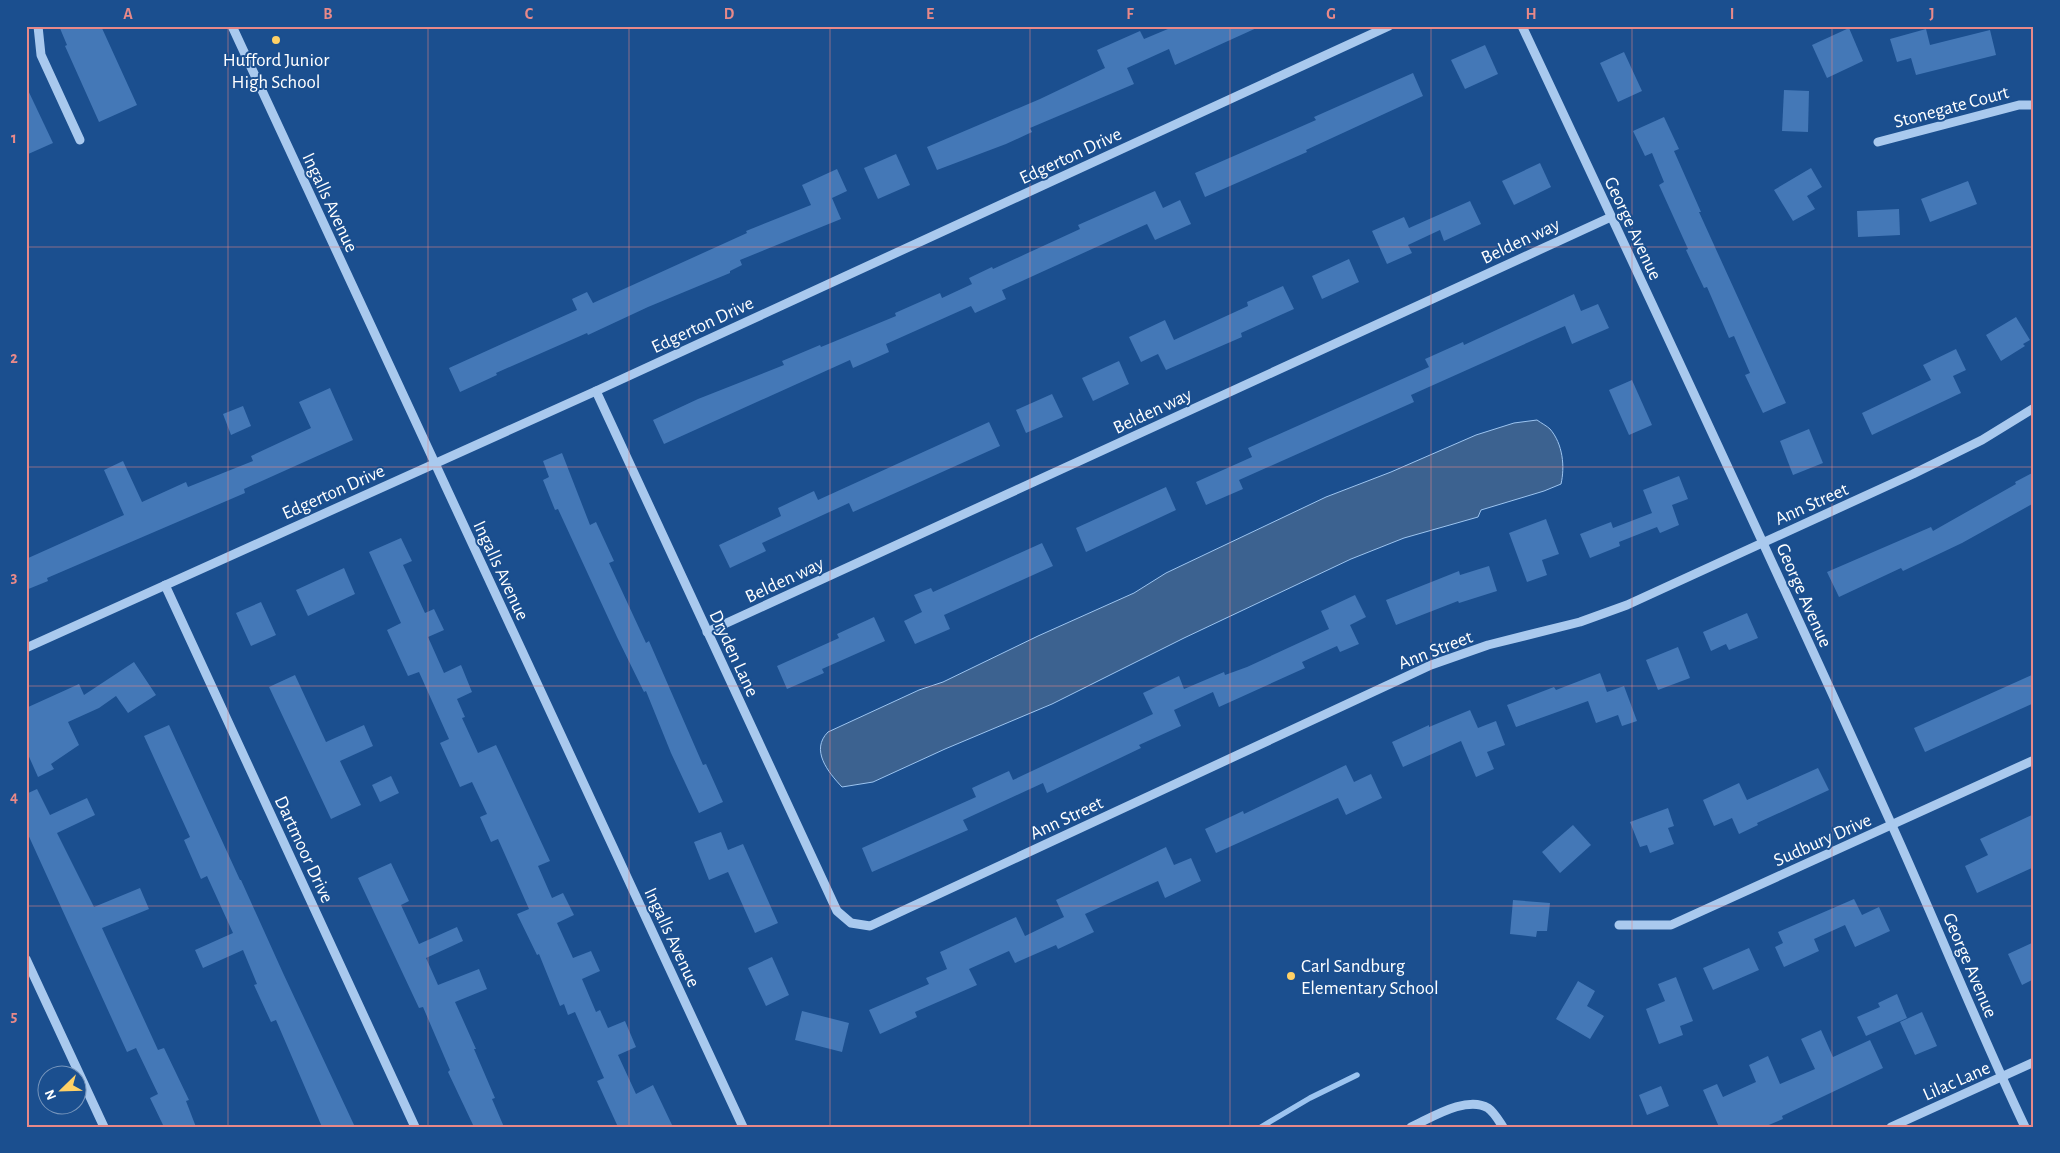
<svg xmlns="http://www.w3.org/2000/svg" width="2060" height="1153" font-family="'Alegreya Sans',sans-serif">
	<rect width="100%" height="100%" fill="#1b4f8f"/>
	<path fill="#3c6290" stroke="#9cc4f0" d="M1537,420C1541,423 1547,426 1550,429C1563,444 1565,467 1561,484L1544,491L1481,510L1478,517L1404,538L1351,559L1184,638L1052,704L945,749L873,782L842,787C828,772 810,750 828,732L919,690L943,682L1038,636L1134,593L1166,573L1326,497L1391,472L1476,435L1514,423Z"/>
	<g fill="none" stroke-linecap="round" stroke-linejoin="round">
		<polyline stroke="#9cc4f0" stroke-width="5.5" points="1261,1127 1310,1098 1357,1075"/>
	</g>
	<g fill="#4478b7">
		<polygon points="59,26 101,26 137,105 99,122 65,46 67,45"/>
		<polygon points="1175,26 1261,26 1175,65 1169,49 1127,68 1134,84 1030,128 1032,132 1006,144 937,170 927,147 1040,99 1105,68 1097,50 1140,31 1144,39"/>
		<polygon points="1849,28 1863,61 1827,78 1812,45"/>
		<polygon points="1926,29 1930,45 1990,30 1996,55 1916,75 1911,58 1897,62 1890,39"/>
		<polygon points="1485,45 1498,74 1465,89 1451,60"/>
		<polygon points="1624,52 1642,91 1618,102 1600,63"/>
		<polygon points="1413,73 1423,96 1306,150 1307,152 1205,197 1195,173 1316,120 1314,117"/>
		<polygon points="26,86 53,143 26,155"/>
		<polygon points="1784,90 1809,91 1808,132 1782,131"/>
		<polygon points="1664,117 1679,149 1674,151 1701,212 1699,212 1786,403 1763,413 1745,375 1750,373 1734,336 1729,338 1707,287 1704,288 1686,250 1688,249 1659,185 1664,182 1652,153 1645,156 1633,131"/>
		<polygon points="896,154 910,185 878,199 864,168"/>
		<polygon points="1540,163 1551,187 1514,205 1502,181"/>
		<polygon points="1811,168 1822,187 1807,196 1815,209 1793,221 1774,190"/>
		<polygon points="837,169 847,191 832,198 841,219 740,260 742,265 730,271 730,273 648,307 588,335 587,333 496,373 497,375 460,392 449,368 577,310 572,299 587,292 593,303 747,233 746,231 811,205 802,185"/>
		<polygon points="1968,181 1977,204 1930,222 1921,199"/>
		<polygon points="1155,191 1163,208 1180,200 1191,224 1155,240 1147,224 1002,290 1006,299 975,313 971,306 886,344 889,352 853,368 850,360 664,444 653,420 698,399 784,365 782,361 820,345 821,347 896,316 895,313 940,293 942,298 972,284 969,278 992,267 993,269 1080,229 1078,225"/>
		<polygon points="1470,201 1481,224 1444,241 1440,230 1408,245 1412,253 1387,264 1372,231 1404,217 1409,228"/>
		<polygon points="1899,209 1900,235 1858,237 1857,211"/>
		<polygon points="1349,259 1359,282 1322,299 1312,276"/>
		<polygon points="1283,286 1294,309 1241,333 1242,337 1166,370 1158,354 1141,362 1129,337 1165,320 1174,340 1248,306 1247,302"/>
		<polygon points="1574,294 1581,311 1598,304 1609,328 1572,344 1565,326 1411,395 1414,402 1239,480 1243,489 1206,505 1196,482 1252,457 1248,448 1429,367 1425,359 1463,342 1464,345"/>
		<polygon points="2016,317 2030,340 2023,344 2025,346 2001,361 1986,335"/>
		<polygon points="1956,349 1966,370 1953,376 1961,393 1872,435 1862,413 1931,380 1923,365"/>
		<polygon points="1119,361 1129,384 1093,401 1082,378"/>
		<polygon points="1632,380 1652,425 1629,435 1609,390"/>
		<polygon points="330,388 353,440 244,489 245,493 47,578 48,581 26,590 26,559 124,515 104,470 123,461 142,502 186,482 188,487 253,461 251,456 311,428 299,402"/>
		<polygon points="1052,394 1063,417 1026,433 1016,410"/>
		<polygon points="243,406 251,426 231,435 223,414"/>
		<polygon points="989,422 1000,446 853,512 849,503 762,543 766,551 730,568 719,545 781,516 778,508 814,491 818,500"/>
		<polygon points="1809,429 1823,463 1793,475 1780,441"/>
		<polygon points="562,453 590,525 596,522 614,561 609,563 646,643 649,641 703,765 706,764 723,802 699,813 671,753 646,691 644,692 617,637 558,509 555,510 543,480 549,477 543,461"/>
		<polygon points="2034,472 2034,503 1962,543 1903,571 1901,568 1839,597 1827,572 1931,527 1933,531 2016,484 2015,482"/>
		<polygon points="1679,476 1688,499 1672,505 1679,525 1660,533 1657,527 1619,542 1620,546 1590,558 1580,534 1611,522 1613,528 1652,513 1643,490"/>
		<polygon points="1166,487 1176,510 1086,552 1076,528"/>
		<polygon points="1546,519 1559,554 1542,560 1547,575 1527,582 1509,533"/>
		<polygon points="401,538 412,561 403,565 425,613 434,609 444,630 428,637 444,673 461,665 472,692 457,699 465,717 462,718 478,753 496,745 550,861 538,866 552,898 563,893 574,915 557,923 573,958 591,951 600,971 582,979 596,1012 600,1010 608,1028 625,1021 636,1047 618,1055 636,1094 653,1085 673,1127 618,1127 597,1081 604,1078 575,1012 568,1015 564,1004 560,1006 539,954 537,955 517,914 529,909 498,839 491,842 480,817 487,814 472,782 460,787 440,743 449,739 419,672 408,676 387,630 401,623 369,552"/>
		<polygon points="1042,543 1053,566 944,615 950,629 915,644 904,621 922,612 914,595 931,588 933,592"/>
		<polygon points="1489,566 1497,591 1459,603 1458,601 1396,625 1386,600 1459,571 1460,575"/>
		<polygon points="344,568 355,594 308,616 296,590"/>
		<polygon points="1355,595 1366,617 1350,625 1359,644 1340,652 1337,646 1302,662 1305,668 1219,707 1213,692 1174,710 1181,726 1139,745 1141,748 1047,793 1043,783 963,820 968,830 872,872 862,848 976,797 972,788 1009,771 1013,780 1153,714 1143,693 1179,676 1184,689 1224,672 1225,675 1247,667 1329,629 1321,611"/>
		<polygon points="261,602 276,635 251,646 236,613"/>
		<polygon points="1747,613 1758,638 1729,650 1726,644 1711,651 1703,632"/>
		<polygon points="874,617 885,641 822,669 824,673 787,689 777,666 839,638 837,634"/>
		<polygon points="1678,647 1690,678 1658,690 1646,660"/>
		<polygon points="134,662 156,695 128,713 116,696 99,708 68,722 79,745 51,764 54,769 38,777 26,750 26,708 79,684 84,695"/>
		<polygon points="1600,673 1607,692 1624,686 1637,721 1622,726 1618,715 1596,723 1588,701 1516,727 1507,705 1554,687 1556,690"/>
		<polygon points="2034,674 2034,703 1925,752 1914,728"/>
		<polygon points="295,675 326,742 364,725 373,746 340,761 361,805 331,819 269,687"/>
		<polygon points="1470,710 1478,728 1496,721 1505,745 1487,752 1494,769 1476,777 1461,741 1403,767 1392,742 1429,725 1429,727"/>
		<polygon points="169,725 240,880 241,880 283,973 355,1127 322,1127 276,1020 271,1022 254,985 257,984 243,950 203,968 195,950 233,933 207,876 201,879 184,840 190,837 144,736"/>
		<polygon points="1346,765 1354,782 1371,774 1382,798 1346,815 1338,798 1216,853 1205,829 1243,811 1244,814"/>
		<polygon points="1818,768 1829,790 1757,823 1758,825 1739,834 1732,818 1714,826 1703,800 1739,783 1747,800"/>
		<polygon points="391,776 399,793 380,802 372,785"/>
		<polygon points="37,789 50,815 87,798 95,815 57,833 94,907 140,888 149,909 102,928 158,1050 164,1048 189,1100 186,1101 196,1127 164,1127 150,1098 158,1094 136,1048 127,1052 26,830 26,794"/>
		<polygon points="1668,808 1674,826 1668,828 1674,844 1650,853 1647,845 1640,847 1630,822"/>
		<polygon points="2034,814 2034,867 1977,893 1965,866 1988,855 1980,839"/>
		<polygon points="1573,825 1591,845 1560,873 1542,852"/>
		<polygon points="721,832 728,850 743,844 778,923 755,933 728,872 709,880 694,842"/>
		<polygon points="1166,847 1174,865 1191,858 1201,881 1165,898 1158,881 1085,914 1094,932 1058,949 1056,945 1015,963 1009,951 969,969 977,985 915,1012 917,1017 880,1034 869,1010 929,984 926,978 947,969 940,952 1016,917 1025,936 1064,917 1056,900"/>
		<polygon points="391,863 409,901 401,905 419,944 457,927 463,941 426,958 438,985 479,969 487,989 455,1002 476,1049 474,1049 495,1098 492,1099 504,1127 474,1127 448,1072 450,1070 423,1007 419,1008 358,878"/>
		<polygon points="1854,899 1862,915 1879,907 1890,931 1855,947 1845,925 1814,939 1819,951 1784,967 1775,947 1783,943 1778,932"/>
		<polygon points="1513,900 1550,903 1547,931 1537,931 1536,937 1510,934"/>
		<polygon points="2034,942 2034,979 2022,985 2008,954"/>
		<polygon points="1749,948 1759,970 1713,990 1703,968"/>
		<polygon points="772,957 789,995 766,1006 748,968"/>
		<polygon points="1676,977 1693,1021 1680,1026 1683,1035 1659,1044 1646,1009 1665,1001 1658,984"/>
		<polygon points="1578,981 1595,991 1587,1006 1604,1016 1590,1039 1556,1019"/>
		<polygon points="1897,994 1907,1018 1866,1036 1857,1017 1880,1007 1878,1003"/>
		<polygon points="802,1011 849,1023 842,1052 795,1040"/>
		<polygon points="1922,1012 1937,1046 1915,1055 1900,1022"/>
		<polygon points="1821,1030 1833,1057 1870,1040 1883,1068 1782,1116 1783,1119 1764,1127 1719,1127 1703,1090 1717,1084 1723,1097 1756,1082 1749,1065 1768,1056 1780,1084 1815,1069 1801,1039"/>
		<polygon points="1661,1086 1669,1106 1647,1115 1639,1095"/>
	</g>
	<g fill="none" stroke-linecap="round" stroke-linejoin="round">
		<g stroke="#a9c9ee" stroke-width="9">
			<polyline points="38,26 41,55 80,140"/>
			<polyline points="232,26 743,1127"/>
			<path d="M1522,26C1646,290 1770,555 1890,821C1936,922 1977,1026 2025,1127"/>
			<polyline points="1878,142 2019,105 2034,105"/>
			<polyline points="596,391 837,911 851,923 870,926 1431,665 1488,645 1580,622 1627,605 1913,474 1982,440 2034,408"/>
			<polyline points="165,585 415,1127"/>
			<polyline points="707,632 1611,217"/>
			<polyline points="26,648 596,391 1389,26"/>
			<polyline points="1619,925 1671,925 2034,760"/>
			<polyline points="26,959 104,1127"/>
			<path d="M1411,1127C1431,1118 1467,1095 1488,1108C1494,1112 1499,1121 1503,1127"/>
			<polyline points="1891,1127 2034,1062"/>
		</g>
	</g>
	<path fill="none" stroke="#e88989" stroke-width="1" stroke-opacity="0.55" d="M228,26V1127M428,26V1127M629,26V1127M830,26V1127M1030,26V1127M1230,26V1127M1431,26V1127M1632,26V1127M1832,26V1127M26,247H2034M26,467H2034M26,686H2034M26,906H2034"/>
	<g fill="#ffd166" stroke="#1b4f8f" stroke-width="2">
		<circle cx="276" cy="40" r="5"/>
		<circle cx="1291" cy="976" r="5"/>
	</g>
	<g text-anchor="middle" stroke-width="4" stroke-linejoin="round" paint-order="stroke">
		<g font-size="19" fill="#fff" stroke="#1b4f8f">
			<text x="276" y="66">Hufford Junior<tspan x="276" dy="22">High School</tspan></text>
			<text x="1301" y="972" text-anchor="start">Carl Sandburg<tspan x="1301" dy="22">Elementary School</tspan></text>
		</g>
		<g font-size="19" fill="#fff" stroke="#1b4f8f">
			<text transform="translate(1951 106) rotate(-15)" y="7">Stonegate Court</text>
			<text transform="translate(1070 155) rotate(-25)" y="7">Edgerton Drive</text>
			<text transform="translate(331 202) rotate(65)" y="7">Ingalls Avenue</text>
			<text transform="translate(1634 228) rotate(65)" y="7">George Avenue</text>
			<text transform="translate(1520 240) rotate(-25)" y="7">Belden way</text>
			<text transform="translate(702 324) rotate(-25)" y="7">Edgerton Drive</text>
			<text transform="translate(1152 410) rotate(-25)" y="7">Belden way</text>
			<text transform="translate(333 491) rotate(-24)" y="7">Edgerton Drive</text>
			<text transform="translate(1811 503) rotate(-24)" y="7">Ann Street</text>
			<text transform="translate(502 570) rotate(65)" y="7">Ingalls Avenue</text>
			<text transform="translate(784 579) rotate(-25)" y="7">Belden way</text>
			<text transform="translate(1805 595) rotate(66)" y="7">George Avenue</text>
			<text transform="translate(1435 649) rotate(-21)" y="7">Ann Street</text>
			<text transform="translate(735 653) rotate(65)" y="7">Dryden Lane</text>
			<text transform="translate(1066 817) rotate(-25)" y="7">Ann Street</text>
			<text transform="translate(1822 839) rotate(-24)" y="7">Sudbury Drive</text>
			<text transform="translate(305 849) rotate(65)" y="7">Dartmoor Drive</text>
			<text transform="translate(673 937) rotate(65)" y="7">Ingalls Avenue</text>
			<text transform="translate(1971 965) rotate(67)" y="7">George Avenue</text>
			<text transform="translate(1956 1080) rotate(-24)" y="7">Lilac Lane</text>
		</g>
	</g>
	<rect width="2060" height="1153" fill="none" stroke="#1b4f8f" stroke-width="55"/>
	<g transform="translate(62 1090) rotate(247)"><circle r="24" fill="#1b4f8f" stroke="#7695bc"/>
	<path d="M0-4L9 19L0 12L-9 19Z" fill="#ffd166"/>
	<text y="-8" font-size="14" font-weight="bold" text-anchor="middle" fill="#ffffff">N</text>
	</g>
	<rect x="28" y="28" width="2004" height="1098" fill="none" stroke="#e88989" stroke-width="2"/>
	<g font-size="16" text-anchor="middle" font-weight="bold" fill="#e88989">
		<text x="128" y="19">A</text>
		<text x="328" y="19">B</text>
		<text x="529" y="19">C</text>
		<text x="729" y="19">D</text>
		<text x="930" y="19">E</text>
		<text x="1130" y="19">F</text>
		<text x="1331" y="19">G</text>
		<text x="1531" y="19">H</text>
		<text x="1732" y="19">I</text>
		<text x="1932" y="19">J</text>
		<text x="14" y="143">1</text>
		<text x="14" y="363">2</text>
		<text x="14" y="582">3</text>
		<text x="14" y="802">4</text>
		<text x="14" y="1021">5</text>
	</g>
</svg>
